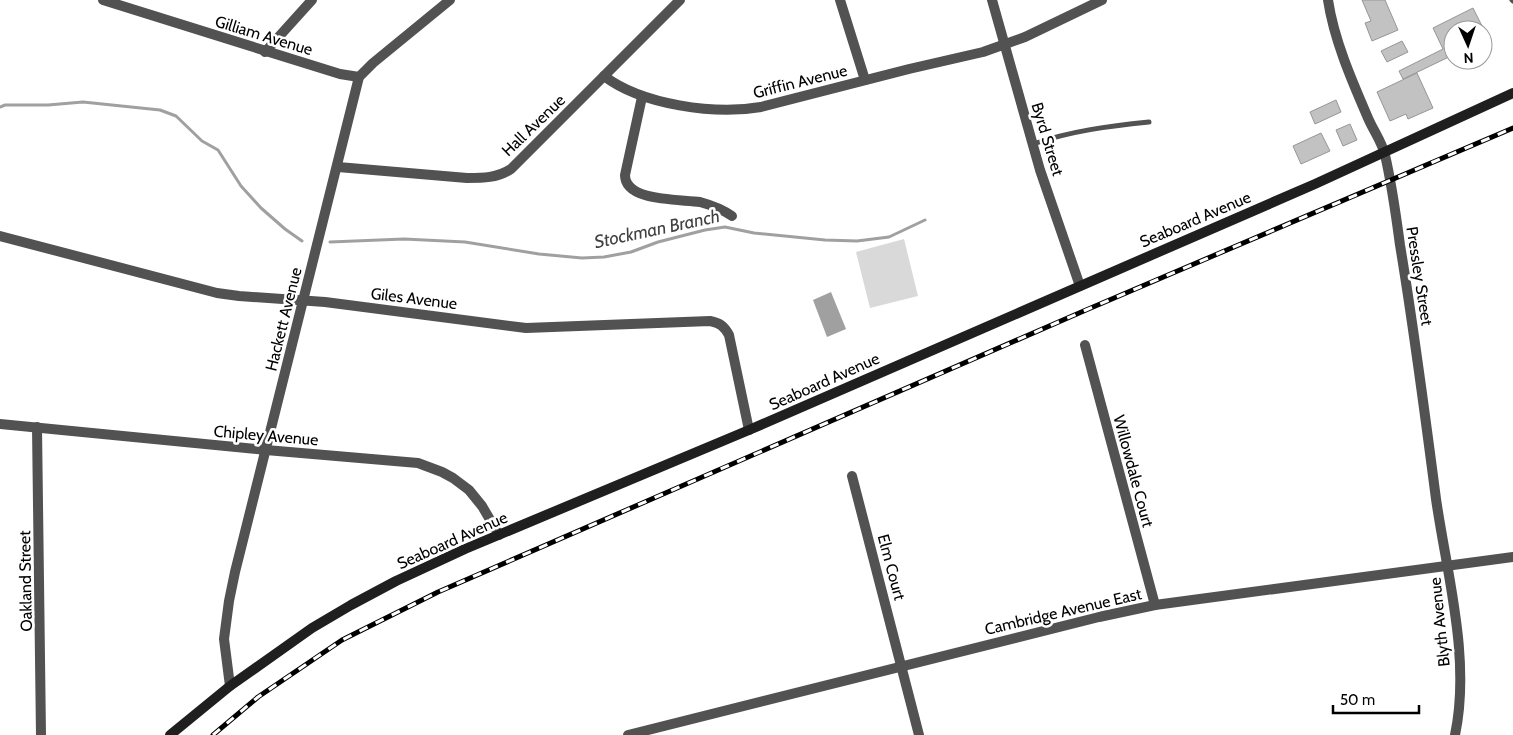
<svg xmlns="http://www.w3.org/2000/svg" width="1513" height="735" font-family="Cabin,sans-serif">
	<rect width="100%" height="100%" fill="#fff"/>
	<polygon fill="#d9d9d9" points="904,239 918,296 870,308 856,252"/>
	<polygon fill="#a0a0a0" points="831,292 846,329 827,337 813,300"/>
	<g fill="none" stroke-linecap="round" stroke-linejoin="round">
		<g stroke="#a0a0a0" stroke-width="3">
			<polyline points="0,107 5,105 48,105 83,102 160,110 176,116 202,141 218,150 241,186 261,208 285,229 302,241"/>
			<polyline points="330,242 404,239 465,242 539,254 582,258 604,257 631,252 658,242 705,230 725,227 754,233 825,240 857,241 889,237 925,220"/>
		</g>
	</g>
	<g fill="#c2c2c2" stroke="#969696">
		<polygon points="1362,0 1385,0 1398,30 1372,41 1365,23 1371,21"/>
		<polygon points="1473,8 1488,38 1483,41 1483,30 1453,30 1453,55 1403,79 1399,71 1443,49 1433,28"/>
		<polygon points="1402,41 1408,52 1387,62 1381,51"/>
		<polygon points="1417,73 1433,108 1408,119 1406,114 1390,121 1377,92"/>
		<polygon points="1336,100 1341,112 1315,124 1310,112"/>
		<polygon points="1350,124 1357,140 1343,146 1336,130"/>
		<polygon points="1321,133 1330,151 1301,164 1293,146"/>
	</g>
	<g fill="none" stroke-linecap="round" stroke-linejoin="round">
		<g stroke="#525252" stroke-width="5">
			<polyline points="1512,0 1513,1"/>
			<path d="M1033,144C1071,131 1109,126 1149,122"/>
		</g>
		<g stroke="#525252" stroke-width="10">
			<polyline points="103,0 340,74 359,77"/>
			<polyline points="840,0 865,80"/>
			<polyline points="992,0 1040,170 1080,286"/>
			<path d="M1328,0C1334,40 1352,81 1368,118C1373,130 1382,142 1385,155C1392,185 1396,215 1400,245C1414,329 1425,414 1436,499C1447,575 1471,659 1455,735"/>
			<polyline points="265,52 312,0"/>
			<path d="M604,76C642,105 715,115 761,107L909,69L983,52L1025,37L1102,0"/>
			<path d="M642,97L625,175C625,202 680,199 700,202C711,205 722,209 732,216"/>
			<path d="M338,167L467,178C483,178 497,178 511,169L680,0"/>
			<path d="M0,236L217,293L239,296L325,302L526,328L710,321C720,323 724,326 729,335L749,430"/>
			<polyline points="1085,345 1155,605"/>
			<polyline points="0,424 266,450 418,463 442,472 453,478 469,490 482,506 499,535"/>
			<polyline points="37,427 41,735"/>
			<polyline points="852,476 919,735"/>
			<polyline points="230,686 224,639 229,601 235,572 359,77 373,63 450,0"/>
		</g>
		<polyline stroke="#525252" stroke-width="10" points="628,735 1099,617 1155,605 1513,557"/>
		<polyline stroke="#1f1f1f" stroke-width="10" points="170,735 230,686 312,628 351,605 396,581 465,549 749,430 1315,184 1513,93"/>
		<g stroke="#000" stroke-width="5">
			<polyline id="rail" points="213,735 258,697 342,640 438,592 1086,310 1513,128"/>
		</g>
		<use href="#rail" stroke="#fff" stroke-width="3" stroke-dasharray="9" stroke-linecap="butt"/>
	</g>
	<g text-anchor="middle" stroke-width="5" stroke-linejoin="round" paint-order="stroke">
		<g font-size="16" fill="#000" stroke="#fff">
			<text transform="translate(264 35) rotate(17)" y="6">Gilliam Avenue</text>
			<text transform="translate(800 81) rotate(-14)" y="6">Griffin Avenue</text>
			<text transform="translate(533 125) rotate(-44)" y="6">Hall Avenue</text>
			<text transform="translate(1048 139) rotate(73)" y="6">Byrd Street</text>
			<text transform="translate(1195 219) rotate(-23)" y="6">Seaboard Avenue</text>
			<text transform="translate(1420 276) rotate(81)" y="6">Pressley Street</text>
			<text transform="translate(414 298) rotate(7)" y="6">Giles Avenue</text>
			<text transform="translate(283 319) rotate(-76)" y="6">Hackett Avenue</text>
			<text transform="translate(824 381) rotate(-24)" y="6">Seaboard Avenue</text>
			<text transform="translate(266 435) rotate(5)" y="6">Chipley Avenue</text>
			<text transform="translate(1134 471) rotate(75)" y="6">Willowdale Court</text>
			<text transform="translate(452 540) rotate(-24)" y="6">Seaboard Avenue</text>
			<text transform="translate(892 567) rotate(75)" y="6">Elm Court</text>
			<text transform="translate(25 581) rotate(-91)" y="6">Oakland Street</text>
			<text transform="translate(1063 611) rotate(-13)" y="6">Cambridge Avenue East</text>
			<text transform="translate(1439 622) rotate(-96)" y="6">Blyth Avenue</text>
		</g>
		<g font-size="18" font-style="italic" fill="#414141" stroke="#fff">
			<text transform="translate(657 229) rotate(-12)" y="6">Stockman Branch</text>
		</g>
	</g>
	<g transform="translate(1468 45) rotate(177)"><circle r="24" fill="#ffffff" stroke="#999999"/>
	<path d="M0-4L9 19L0 12L-9 19Z" fill="#000000"/>
	<text y="-8" font-size="14" font-weight="bold" text-anchor="middle" fill="#000000">N</text>
	</g>
	<path d="M1333 705v8h86v-8" fill="none" stroke="#000000" stroke-width="2.5"/>
	<text x="1340" y="705" font-size="15" fill="#000000" stroke="#ffffff" stroke-width="4" paint-order="stroke">50 m</text>
</svg>
